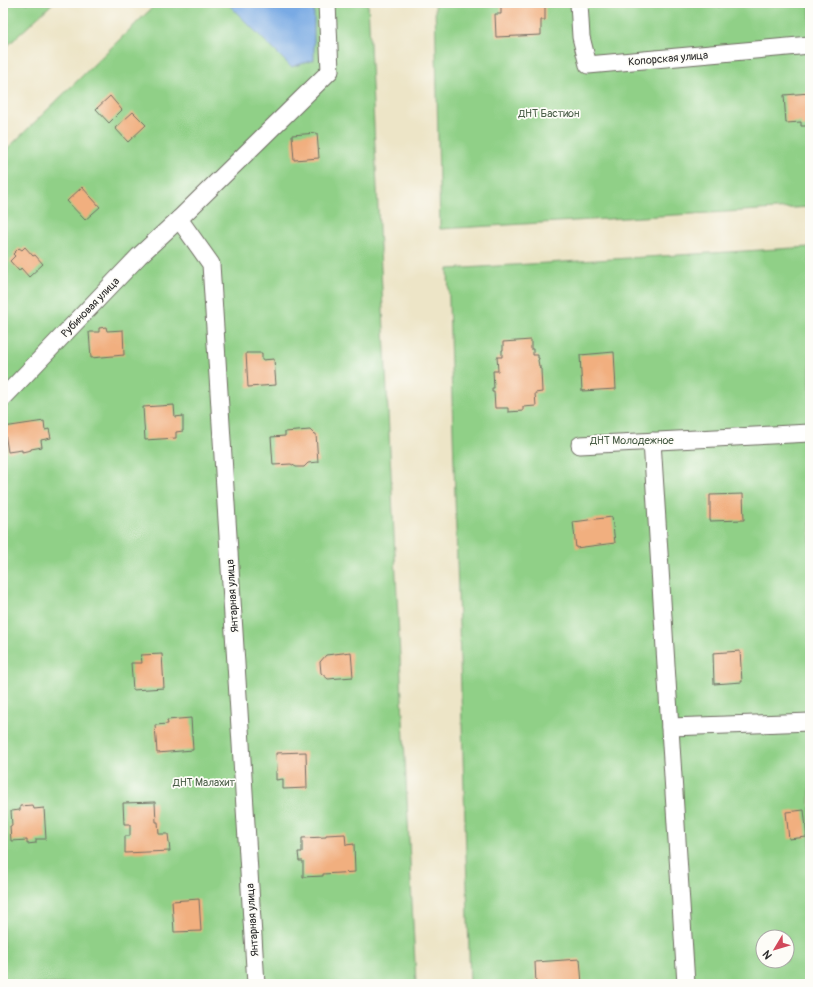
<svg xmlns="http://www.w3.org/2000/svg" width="813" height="987" font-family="Pangolin,sans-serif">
	<rect width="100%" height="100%" fill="#fdfcf7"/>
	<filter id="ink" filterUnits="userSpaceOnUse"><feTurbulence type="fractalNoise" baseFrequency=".025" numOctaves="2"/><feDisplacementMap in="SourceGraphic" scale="8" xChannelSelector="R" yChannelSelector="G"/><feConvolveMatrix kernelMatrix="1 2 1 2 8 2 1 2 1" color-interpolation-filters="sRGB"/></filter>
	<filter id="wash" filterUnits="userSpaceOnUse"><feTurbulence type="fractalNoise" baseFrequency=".012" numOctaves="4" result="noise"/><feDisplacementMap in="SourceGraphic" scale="16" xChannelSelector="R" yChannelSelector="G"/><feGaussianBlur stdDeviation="0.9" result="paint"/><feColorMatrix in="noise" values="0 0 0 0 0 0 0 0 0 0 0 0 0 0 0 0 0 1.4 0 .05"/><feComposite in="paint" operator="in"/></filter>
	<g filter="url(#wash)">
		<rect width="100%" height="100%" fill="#ede5c7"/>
		<g fill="#90d087" stroke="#5e7e59" fill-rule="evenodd">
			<polygon points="3,3 53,3 3,50"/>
			<polygon points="157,3 368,3 416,984 3,984 3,153"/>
			<polygon points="435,3 810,3 810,207 440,229"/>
			<path d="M810,247V984H470L448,269ZM763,937H787V961H763Z"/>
		</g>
		<polygon fill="#79aae4" stroke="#526a88" points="232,3 314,3 314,60 291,67 230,6"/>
		<g id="blocks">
			<g fill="#f1af7f">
				<polygon points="501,3 545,3 545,20 541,20 541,35 496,37 495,14 501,14"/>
				<polygon points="717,3 729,3 729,5 717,7"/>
				<polygon points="810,93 810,126 801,126 801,122 786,123 784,95"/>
				<polygon points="110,96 122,110 109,123 96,109"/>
				<polygon points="133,112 146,125 128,142 115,128"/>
				<polygon points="317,133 319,158 294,160 292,135"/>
				<polygon points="82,187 100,207 85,220 67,201"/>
				<polygon points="25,247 33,256 35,255 43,264 29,277 21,268 19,271 10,261 15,256 13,254 19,248 22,250"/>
				<polygon points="106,327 107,331 123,330 124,355 91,358 89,332 99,332 99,328"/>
				<polygon points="531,340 531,349 533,349 533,355 538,355 538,358 539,358 539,359 538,360 539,366 540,366 540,368 539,368 541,369 542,392 535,393 536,406 523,407 523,411 508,412 508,408 495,408 494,392 492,392 492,388 494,388 493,371 498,371 497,357 502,357 502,350 503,350 503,342"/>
				<polygon points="614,352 616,389 582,391 580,355"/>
				<polygon points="246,353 262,353 262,360 274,359 276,385 248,387"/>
				<polygon points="174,405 175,417 183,416 183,431 176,432 176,438 145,440 143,407"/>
				<polygon points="44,421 45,430 49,429 51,438 41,440 42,447 31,449 31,450 22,452 22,450 8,452 4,427"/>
				<polygon points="310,430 314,434 316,434 318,462 308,463 304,467 296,467 291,464 273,465 271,437 285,436 285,432"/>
				<polygon points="743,494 744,520 710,521 710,495"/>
				<polygon points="612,517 615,543 576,548 573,522"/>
				<polygon points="740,651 742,682 714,684 713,653"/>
				<polygon points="351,652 353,677 328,679 321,673 320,662 326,655"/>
				<polygon points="162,654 164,688 133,690 131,663 142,663 141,655"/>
				<polygon points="191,718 193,750 157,753 155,725 168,724 167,720"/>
				<polygon points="306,752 307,788 283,789 283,779 276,780 276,771 277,771 276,753"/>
				<polygon points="155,802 156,822 158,822 159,834 168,834 170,851 125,853 125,836 130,836 130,824 124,824 123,803"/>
				<polygon points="33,805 34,809 44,808 46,839 36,839 36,843 27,844 27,840 11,841 10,826 12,826 11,811 20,810 20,806"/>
				<polygon points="804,810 807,837 789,839 786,812"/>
				<polygon points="345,834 346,845 354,844 355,872 323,874 323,876 303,877 303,861 299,861 298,852 302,852 302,838 326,837 326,835"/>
				<polygon points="199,899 201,931 174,932 172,901"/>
				<polygon points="580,959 582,984 536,984 535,962"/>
			</g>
		</g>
	</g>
	<g filter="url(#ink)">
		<use href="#blocks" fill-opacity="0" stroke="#6f6c62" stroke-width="1"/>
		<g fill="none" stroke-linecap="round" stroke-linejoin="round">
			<g stroke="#6f6c62" stroke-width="19">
				<g id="street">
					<polyline points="579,3 581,37 588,65 810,45"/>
					<polyline points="179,219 211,264 256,984"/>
					<polyline points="3,398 139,256 179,219 330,71 327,3"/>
					<polyline points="652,441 686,984"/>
					<polyline points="580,445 810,433"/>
					<polyline points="670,727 810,722"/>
				</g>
			</g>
			<use href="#street" stroke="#fff" stroke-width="17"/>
		</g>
	</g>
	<g text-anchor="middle" stroke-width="3.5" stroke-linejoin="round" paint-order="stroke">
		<g font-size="11" fill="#2b2b2b" stroke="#fdfcf7">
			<text transform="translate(668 58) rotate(-5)" y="4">Копорская улица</text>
			<text transform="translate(90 307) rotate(-46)" y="4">Рубиновая улица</text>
			<text transform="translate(232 596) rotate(-94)" y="4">Янтарная улица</text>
			<text transform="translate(252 920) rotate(-94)" y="4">Янтарная улица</text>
		</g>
		<g font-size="11" fill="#495d47" stroke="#fdfcf7">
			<text x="549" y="117">ДНТ Бастион</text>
			<text x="632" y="444">ДНТ Молодежное</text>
			<text x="204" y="786">ДНТ Малахит</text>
		</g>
	</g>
	<rect width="813" height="987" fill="none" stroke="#fdfcf7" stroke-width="16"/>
	<g transform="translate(775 949) rotate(232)"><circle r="19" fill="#fdfcf7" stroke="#a9a8a5"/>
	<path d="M0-3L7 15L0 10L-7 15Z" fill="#d1495b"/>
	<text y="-6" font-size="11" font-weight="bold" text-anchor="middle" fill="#2b2b2b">N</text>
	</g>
</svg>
